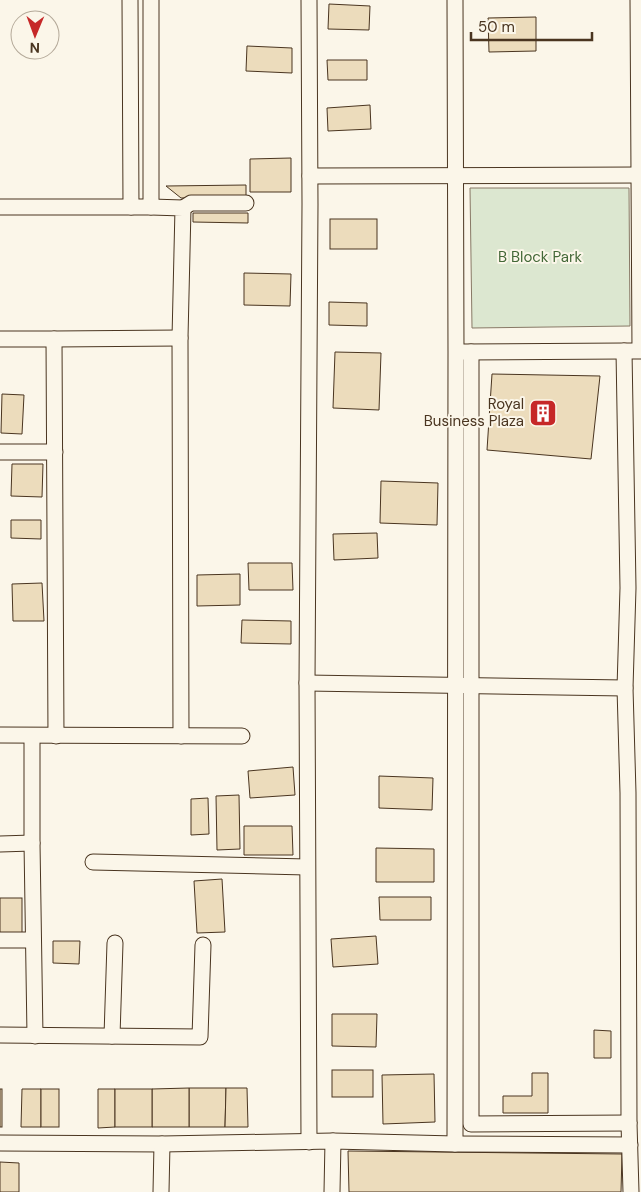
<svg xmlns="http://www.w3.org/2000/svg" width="641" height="1192" font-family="'DM Sans',sans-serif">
	<rect width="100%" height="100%" fill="#fbf6e9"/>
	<polygon fill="#dce7d0" stroke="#887966" points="470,188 629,188 630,326 472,328"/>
	<g fill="#ecdcbc" stroke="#4a3520">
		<polygon points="329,4 370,6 369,30 328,29"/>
		<polygon points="536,17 536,51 489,52 488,18"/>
		<polygon points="247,46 292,48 292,73 246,71"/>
		<polygon points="327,60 367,60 367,80 328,80"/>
		<polygon points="370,105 371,129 328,131 327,108"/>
		<polygon points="291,158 291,192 250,192 250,159"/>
		<polygon points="246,185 246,198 181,198 166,186"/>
		<polygon points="193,213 248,213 248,223 193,222"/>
		<rect x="330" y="219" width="47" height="30"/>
		<polygon points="244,273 291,274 290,306 244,305"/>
		<polygon points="329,302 367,303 367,326 329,325"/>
		<polygon points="335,352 381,353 379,410 333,408"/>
		<polygon points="492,374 600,376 591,459 487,450"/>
		<polygon points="2,394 24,395 22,434 1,433"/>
		<polygon points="12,464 43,464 42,497 11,496"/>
		<polygon points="381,481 438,483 437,525 380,523"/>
		<polygon points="11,520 41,520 41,539 11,538"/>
		<polygon points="377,533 378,558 334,560 333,534"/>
		<polygon points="248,563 292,563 293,590 249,590"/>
		<polygon points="240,574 240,605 197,606 197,575"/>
		<polygon points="42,583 44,621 13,621 12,584"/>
		<polygon points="242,620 291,621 291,644 241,643"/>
		<polygon points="293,767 295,795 250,798 248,771"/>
		<polygon points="379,776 433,778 432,810 379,808"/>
		<polygon points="239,795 240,849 217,850 216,796"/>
		<polygon points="208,798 209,834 191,835 191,799"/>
		<polygon points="244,826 292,826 293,855 244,855"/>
		<polygon points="376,848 434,849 434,882 376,882"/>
		<polygon points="222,879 225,932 197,933 194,881"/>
		<polygon points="379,897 431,897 431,920 380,920"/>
		<rect x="0" y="898" width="22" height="35"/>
		<polygon points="376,936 378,964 333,967 331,939"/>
		<polygon points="53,941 80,941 79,964 53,963"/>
		<polygon points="332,1014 377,1014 376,1047 332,1046"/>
		<polygon points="594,1030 611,1031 611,1058 594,1058"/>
		<rect x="332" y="1070" width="41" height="27"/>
		<polygon points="532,1073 548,1073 548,1113 503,1113 503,1096 532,1096"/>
		<polygon points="434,1074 435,1122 383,1124 382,1075"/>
		<polygon points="189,1088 226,1088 225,1127 189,1127"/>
		<polygon points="189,1088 189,1127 152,1127 152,1089"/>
		<polygon points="226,1088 247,1088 248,1127 225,1127"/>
		<rect x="0" y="1089" width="2" height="38"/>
		<polygon points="22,1089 41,1089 41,1127 21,1127"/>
		<rect x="41" y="1089" width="18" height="38"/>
		<polygon points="98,1089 115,1089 115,1127 98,1128"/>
		<rect x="115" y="1089" width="37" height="38"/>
		<polygon points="348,1151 622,1154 621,1192 349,1192"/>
		<polygon points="0,1162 19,1163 19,1192 0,1192"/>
	</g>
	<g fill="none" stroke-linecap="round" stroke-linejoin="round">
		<g stroke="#4a3520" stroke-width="17">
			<g id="street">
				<polyline points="130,0 131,207"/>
				<polyline points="309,0 310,204 307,683 309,1142"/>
				<polyline points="310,176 639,175"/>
				<polyline points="0,207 151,207 151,0"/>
				<polyline points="151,207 183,208 180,338 181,736"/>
				<polyline points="183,208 191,203 246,203"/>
				<polyline points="0,339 54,339 56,736"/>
				<polyline points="54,339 180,338"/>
				<polyline points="463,352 624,351"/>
				<polyline points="471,352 471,1124 629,1123"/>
				<polyline points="0,452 55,452"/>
				<polyline points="307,683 625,688"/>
				<polyline points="0,735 242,736"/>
				<polyline points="32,736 32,843 35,1036"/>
				<polyline points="0,844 32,843"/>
				<polyline points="93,862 307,867"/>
				<polyline points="0,940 33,940"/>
				<polyline points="0,1035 200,1037 203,945"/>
				<polyline points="112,1036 115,943"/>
				<polyline points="0,1143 162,1144 333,1141 455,1144 630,1145"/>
				<polyline points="455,1144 456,351 455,0"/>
				<polyline points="161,1192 162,1144"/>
				<polyline points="332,1192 333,1141"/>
				<polyline points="631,1192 629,1123 628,793 625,688 628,588 624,351 640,351 638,0"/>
			</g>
		</g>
		<use href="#street" stroke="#fbf6e9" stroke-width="15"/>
	</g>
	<defs>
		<g id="building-square" transform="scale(1.4375)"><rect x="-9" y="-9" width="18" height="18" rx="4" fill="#c62828" stroke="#fbf6e9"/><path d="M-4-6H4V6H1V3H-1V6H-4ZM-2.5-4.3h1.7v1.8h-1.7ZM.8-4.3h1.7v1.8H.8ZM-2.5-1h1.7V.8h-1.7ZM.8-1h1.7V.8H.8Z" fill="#fff"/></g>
	</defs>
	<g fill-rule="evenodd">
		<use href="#building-square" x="543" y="413"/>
	</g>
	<g text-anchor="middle" stroke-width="4" stroke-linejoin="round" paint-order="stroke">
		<g font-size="15" fill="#436837" stroke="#fbf6e9">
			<text x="540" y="262">B Block Park</text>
		</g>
		<g font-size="15" fill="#4a3520" stroke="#fbf6e9" text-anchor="end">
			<text x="524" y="409">Royal<tspan x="524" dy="17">Business Plaza</tspan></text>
		</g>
	</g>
	<g transform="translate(35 35) rotate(181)"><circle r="24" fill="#fbf6e9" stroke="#b4a999"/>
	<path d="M0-4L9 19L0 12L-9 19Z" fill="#c62828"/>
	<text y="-8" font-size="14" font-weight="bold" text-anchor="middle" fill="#4a3520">N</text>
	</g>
	<path d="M471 32v8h121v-8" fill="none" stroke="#4a3520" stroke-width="2.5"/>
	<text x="478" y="32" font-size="15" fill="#4a3520" stroke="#fbf6e9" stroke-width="4" paint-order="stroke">50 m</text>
</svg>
